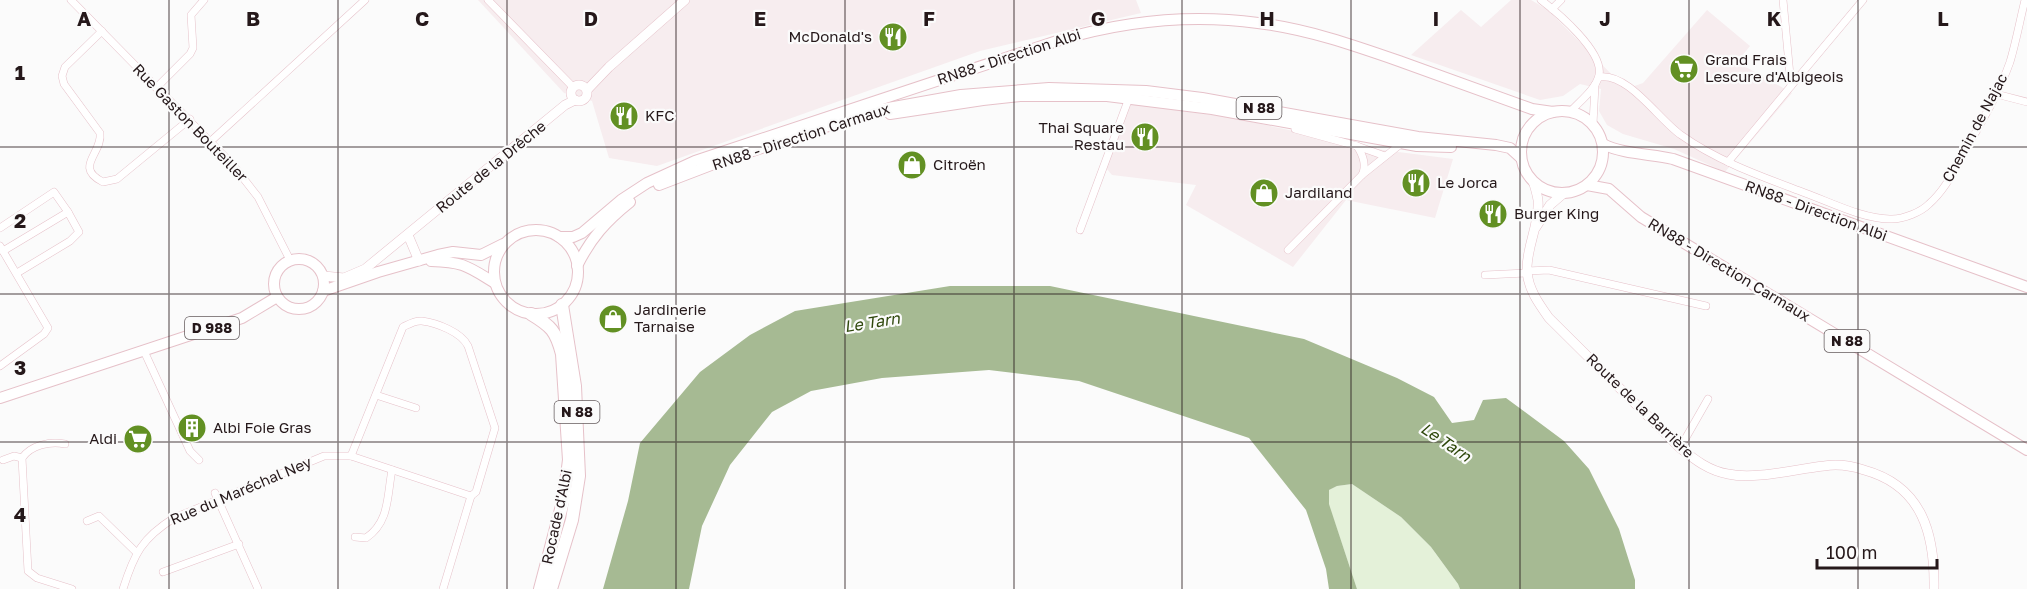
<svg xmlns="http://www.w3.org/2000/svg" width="2027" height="589" font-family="'Golos Text',sans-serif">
	<rect width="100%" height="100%" fill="#fbfbfb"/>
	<g fill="#f7edef">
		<polygon points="478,0 1136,0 1141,13 980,51 657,166 609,158 592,101 564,93"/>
		<polygon points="1511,0 1531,0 1548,10 1626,89 1643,83 1707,10 1750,46 1737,62 1792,93 1725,172 1674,149 1623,134 1607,125 1599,111 1601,89 1580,84 1563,96 1540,100 1411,55 1461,10 1481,27"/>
		<polygon points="1130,104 1228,117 1383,150 1453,159 1435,218 1346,200 1293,267 1186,205 1196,185 1112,175 1106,168"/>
	</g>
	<polygon fill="#e4f1d9" points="1352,484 1401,517 1431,547 1458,584 1460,589 1357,589 1329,505 1329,490 1337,486"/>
	<polygon fill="#a6ba93" points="950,286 1050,286 1304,339 1397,378 1434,397 1452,423 1474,420 1483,400 1506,398 1564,441 1589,469 1619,529 1635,580 1635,589 1460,589 1458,584 1431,547 1401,517 1352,484 1337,486 1329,490 1329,504 1357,589 1329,589 1326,569 1306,510 1249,438 1079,381 989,370 882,378 811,391 772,412 730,465 702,526 689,589 603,589 628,501 640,443 700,372 750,335 795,311"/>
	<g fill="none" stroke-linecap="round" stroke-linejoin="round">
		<g stroke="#e6c1c9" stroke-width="8">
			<g id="street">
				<polyline points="71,0 233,165 258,197 290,260"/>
				<polyline points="488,0 570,84 573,89"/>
				<path d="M1541,0C1558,13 1604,52 1599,75C1596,89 1580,101 1571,111"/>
				<polyline points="1552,9 1561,0"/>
				<path d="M102,31L65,67L62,76L64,84L100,133C103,153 73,167 103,182L117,179L190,119"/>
				<path d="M1599,77C1628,72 1658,119 1681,135C1719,162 1763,177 1805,193C1830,202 1865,220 1892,219C1904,219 1921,212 1929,204C1946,189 1954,170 1965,151C1981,123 1999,93 2010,62C2016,42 2020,20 2025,0"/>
				<polyline points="1791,86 1863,0"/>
				<polyline points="156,88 190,54 193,48 191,15 204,0"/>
				<polyline points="1996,94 2027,102"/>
				<polyline points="1593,124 1595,85"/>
				<path d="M1295,129L1357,146C1363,155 1367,165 1362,175"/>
				<polyline points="211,141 365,0"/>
				<polyline points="1357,146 1385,156"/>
				<polyline points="1728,162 1791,86 1783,0"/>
				<polyline points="0,228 54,192 68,212"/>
				<polyline points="1080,230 1129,98"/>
				<polyline points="0,246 48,328 44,334 0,366"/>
				<polyline points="1288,250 1362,175 1402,143"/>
				<polyline points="3,251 68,212 79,232 70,241 17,273"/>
				<polyline points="1527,271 1549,270 1706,306"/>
				<polyline points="1485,275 1528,273"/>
				<polyline points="144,351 190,451 199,460"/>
				<polyline points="376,395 416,408"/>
				<path d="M65,444C50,441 31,445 22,458L28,571L37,578L72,589"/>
				<polyline points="1680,448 1708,399"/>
				<path d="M351,456L403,327C409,324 415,320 422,321C437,323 461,332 468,346L495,428L476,492L471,496"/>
				<polyline points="3,460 14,456 22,458"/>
				<polyline points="215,493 258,589"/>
				<polyline points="87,521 99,516 136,552"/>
				<path d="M355,537L366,538C390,522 387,495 392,470"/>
				<polyline points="163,572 239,544"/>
				<path d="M123,589C134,554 142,538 174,518L324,456H351L471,496"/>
				<polyline points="443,589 471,496"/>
			</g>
		</g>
		<g stroke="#e6c1c9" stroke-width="10">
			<g id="secondary">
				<circle cx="579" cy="93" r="8"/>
				<polyline points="587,90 609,67 685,0"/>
				<path d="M1533,181C1535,187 1537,194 1538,200C1540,224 1526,247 1527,271C1528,289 1539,304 1549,318L1680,448C1694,459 1709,471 1728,474C1756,480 1795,469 1824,466C1837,464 1852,466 1864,470C1923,486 1935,535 1934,589"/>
				<polyline points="1536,227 1550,205 1564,193"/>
				<polyline points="408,235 419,261"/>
				<polyline points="324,276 344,278 365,269 565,105 575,100"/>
			</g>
		</g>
		<g stroke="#e6c1c9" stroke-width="12">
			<g id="primary">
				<circle cx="1562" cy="152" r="41"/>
				<polyline points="890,114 983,100 1020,96 1107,96 1212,109 1417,146 1451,147"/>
				<path d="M1603,144C1622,154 1651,154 1673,159L2027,287"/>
				<polyline points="659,185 719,162 877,110 961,95 1049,88 1146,91 1202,98 1418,137 1496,145 1510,148 1521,158"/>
				<polyline points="1587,185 1609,189 1641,217 2027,450"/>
				<circle cx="536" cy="272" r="42"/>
				<path d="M559,237H573L582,233L621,200L647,183L695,161L1060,40C1124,21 1192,14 1258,23C1307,29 1353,45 1399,61C1443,77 1487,93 1532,109L1553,112"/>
				<circle cx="299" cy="284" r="25"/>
				<path d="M431,261C464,262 467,266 495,283"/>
				<path d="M577,266C591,238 606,221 630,202"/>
				<polyline points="323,291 378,272 438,255 453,252 481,255 503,244"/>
				<polyline points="0,398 242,318 277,297"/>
			</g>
		</g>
		<g stroke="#e6c1c9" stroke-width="14">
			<g id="highway">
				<path d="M531,314C551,326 556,331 562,354L569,460L564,498L540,589"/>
				<polyline points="551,589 572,520 579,476 575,386 562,305"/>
			</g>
		</g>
		<use href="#street" stroke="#fff" stroke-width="7"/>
		<use href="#secondary" stroke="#fff" stroke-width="9"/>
		<use href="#primary" stroke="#fff" stroke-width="10"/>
		<use href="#highway" stroke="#fff" stroke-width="12"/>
	</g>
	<path fill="none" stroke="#25181a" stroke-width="1.5" stroke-opacity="0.55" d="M169,0V589M338,0V589M507,0V589M676,0V589M845,0V589M1014,0V589M1182,0V589M1351,0V589M1520,0V589M1689,0V589M1858,0V589M0,147H2027M0,294H2027M0,442H2027"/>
	<defs>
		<g id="restaurant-disc" transform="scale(1.5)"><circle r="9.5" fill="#629023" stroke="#fbfbfb"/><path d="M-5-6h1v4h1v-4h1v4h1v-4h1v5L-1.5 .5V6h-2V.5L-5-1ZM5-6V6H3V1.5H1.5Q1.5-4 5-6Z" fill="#fff"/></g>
		<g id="supermarket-disc" transform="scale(1.5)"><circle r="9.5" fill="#629023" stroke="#fbfbfb"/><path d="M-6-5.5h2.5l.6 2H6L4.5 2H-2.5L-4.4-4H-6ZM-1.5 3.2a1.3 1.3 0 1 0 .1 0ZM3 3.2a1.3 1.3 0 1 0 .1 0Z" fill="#fff"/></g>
		<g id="shop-disc" transform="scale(1.5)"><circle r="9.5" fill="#629023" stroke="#fbfbfb"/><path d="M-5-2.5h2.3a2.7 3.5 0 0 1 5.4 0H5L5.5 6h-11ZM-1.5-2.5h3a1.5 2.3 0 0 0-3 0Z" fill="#fff"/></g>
		<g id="building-disc" transform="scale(1.5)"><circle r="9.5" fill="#629023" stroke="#fbfbfb"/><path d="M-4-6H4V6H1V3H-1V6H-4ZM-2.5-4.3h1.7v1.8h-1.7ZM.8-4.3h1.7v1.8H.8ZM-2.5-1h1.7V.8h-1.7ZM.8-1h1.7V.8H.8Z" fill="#fff"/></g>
	</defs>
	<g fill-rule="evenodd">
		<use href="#restaurant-disc" x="893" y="37"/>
		<use href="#supermarket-disc" x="1684" y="69"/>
		<use href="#restaurant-disc" x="624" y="116"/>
		<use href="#restaurant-disc" x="1145" y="137"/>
		<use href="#shop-disc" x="912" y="165"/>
		<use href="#restaurant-disc" x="1416" y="183"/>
		<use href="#shop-disc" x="1264" y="193"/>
		<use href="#restaurant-disc" x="1493" y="214"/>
		<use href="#shop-disc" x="613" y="319"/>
		<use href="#building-disc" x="192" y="428"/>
		<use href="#supermarket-disc" x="138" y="439"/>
	</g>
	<g text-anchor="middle" stroke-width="4.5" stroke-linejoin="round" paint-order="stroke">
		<g fill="#fbfbfb" stroke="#655c5e" stroke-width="1.5">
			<rect x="1236.5" y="97" width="45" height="22" rx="4.5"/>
			<rect x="185" y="317" width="54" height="22" rx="4.5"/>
			<rect x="1824.5" y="330" width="45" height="22" rx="4.5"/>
			<rect x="554.5" y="401" width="45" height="22" rx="4.5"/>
		</g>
		<g font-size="14" font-weight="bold" fill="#25181a">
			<text x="1259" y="113">N 88</text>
			<text x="212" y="333">D 988</text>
			<text x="1847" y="346">N 88</text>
			<text x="577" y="417">N 88</text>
		</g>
		<g font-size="15" fill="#25181a" stroke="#fbfbfb" text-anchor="start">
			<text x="872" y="42" text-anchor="end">McDonald's</text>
			<text x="1705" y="65">Grand Frais<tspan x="1705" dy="17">Lescure d'Albigeois</tspan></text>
			<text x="645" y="121">KFC</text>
			<text x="1124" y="133" text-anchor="end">Thai Square<tspan x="1124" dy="17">Restau</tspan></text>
			<text x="933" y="170">Citroën</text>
			<text x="1437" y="188">Le Jorca</text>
			<text x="1285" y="198">Jardiland</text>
			<text x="1514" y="219">Burger King</text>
			<text x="634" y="315">Jardinerie<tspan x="634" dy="17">Tarnaise</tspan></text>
			<text x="213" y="433">Albi Foie Gras</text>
			<text x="117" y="444" text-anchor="end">Aldi</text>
		</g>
		<g font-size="15" fill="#25181a" stroke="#fbfbfb">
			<text transform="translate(1009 57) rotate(-18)" y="5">RN88 - Direction Albi</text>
			<text transform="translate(190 123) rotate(46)" y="5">Rue Gaston Bouteiller</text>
			<text transform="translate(1975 128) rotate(-62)" y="5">Chemin de Najac</text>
			<text transform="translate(801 137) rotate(-18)" y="5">RN88 - Direction Carmaux</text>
			<text transform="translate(491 167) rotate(-39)" y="5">Route de la Drêche</text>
			<text transform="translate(1816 211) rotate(20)" y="5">RN88 - Direction Albi</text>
			<text transform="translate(1729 270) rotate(31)" y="5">RN88 - Direction Carmaux</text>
			<text transform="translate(1640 406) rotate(44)" y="5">Route de la Barrière</text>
			<text transform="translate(241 491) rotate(-23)" y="5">Rue du Maréchal Ney</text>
			<text transform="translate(557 517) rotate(-78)" y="5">Rocade d'Albi</text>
		</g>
		<g font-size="16" font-style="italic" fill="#2e470b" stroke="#fbfbfb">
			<text transform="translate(872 322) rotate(-9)" y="6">Le Tarn</text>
			<text transform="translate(1446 442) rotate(34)" y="6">Le Tarn</text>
		</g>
	</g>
	<g font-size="20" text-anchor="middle" font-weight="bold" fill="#25181a" stroke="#fbfbfb" stroke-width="4.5" stroke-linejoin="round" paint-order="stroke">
		<text x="84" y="26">A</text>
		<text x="253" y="26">B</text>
		<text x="422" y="26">C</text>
		<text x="591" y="26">D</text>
		<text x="760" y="26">E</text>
		<text x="929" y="26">F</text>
		<text x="1098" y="26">G</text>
		<text x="1267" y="26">H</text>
		<text x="1436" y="26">I</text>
		<text x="1605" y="26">J</text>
		<text x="1774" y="26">K</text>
		<text x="1943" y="26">L</text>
		<text x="20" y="80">1</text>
		<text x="20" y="228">2</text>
		<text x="20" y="375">3</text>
		<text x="20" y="522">4</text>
	</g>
	<path d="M1817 559v9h120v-9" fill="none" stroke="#25181a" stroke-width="3"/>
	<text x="1826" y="559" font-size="18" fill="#25181a" stroke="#fbfbfb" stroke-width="4.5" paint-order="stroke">100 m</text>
</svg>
